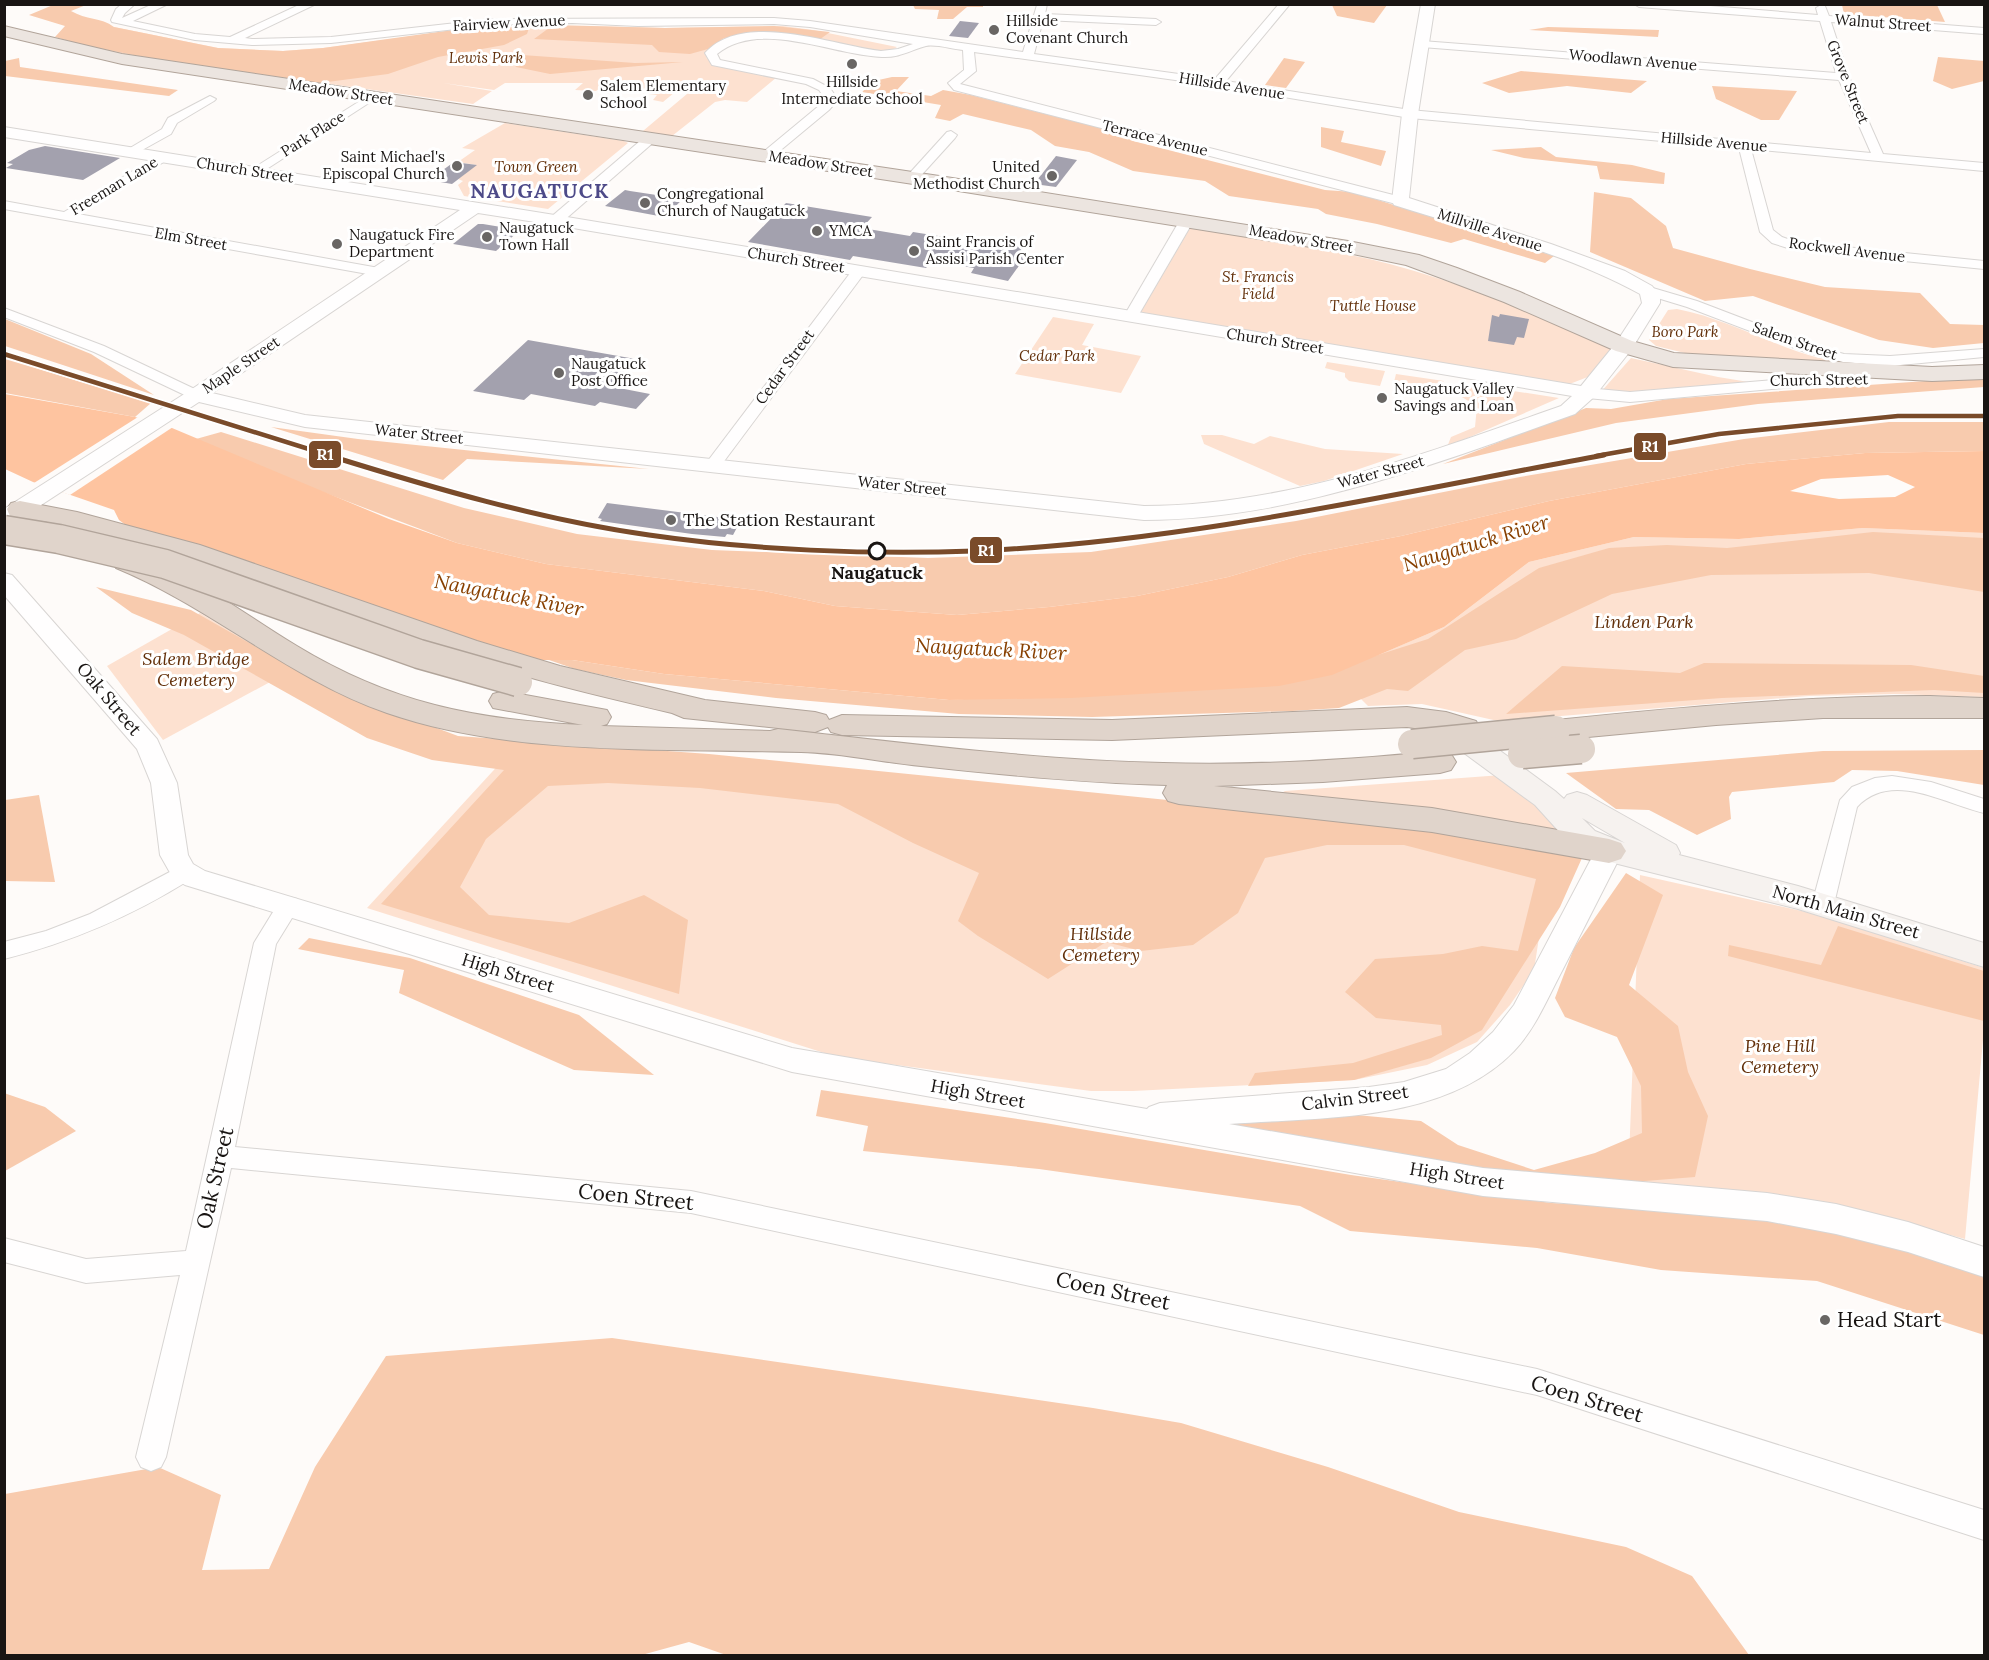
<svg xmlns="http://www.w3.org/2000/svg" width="1989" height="1660" font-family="Lora,serif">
	<rect width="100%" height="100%" fill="#fefbf9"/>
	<g fill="#fde1d0">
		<polygon points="588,26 665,28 783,26 813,30 897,47 886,53 819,40 735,36 717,42 706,53 707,59 713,60 710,61 714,66 777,77 747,102 725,100 715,102 667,140 637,136 700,83 686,80 687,82 663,102 653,100 657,95 600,88 596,91 575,90 583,83 505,83 494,90 443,83 492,91 473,104 117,54 85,45 114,27 218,48 283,51 323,48 481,27"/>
		<polygon points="505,123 624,141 628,143 548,209 464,196 458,185 463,181 458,179 476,165 458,162 475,150 462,148"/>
		<path d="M1187,220L1348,247L1345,254C1441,272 1528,312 1618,348L1598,373L1567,385L1305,340L1129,317Z"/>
		<path d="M1677,309C1719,317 1758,338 1799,352C1822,360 1846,363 1871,367L1689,354L1656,346L1649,340L1668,310Z"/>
		<polygon points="1053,317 1094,324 1082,345 1141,356 1121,393 1015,374"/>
		<polygon points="1631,358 1718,377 1761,384 1617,395 1600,393"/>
		<polygon points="1327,362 1385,371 1380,386 1349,381 1345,377 1345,373 1325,368"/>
		<polygon points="1396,374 1444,381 1429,392 1393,386"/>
		<polygon points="1462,383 1559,398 1447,447 1451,437 1475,427 1477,406 1455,393"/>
		<polygon points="1201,435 1222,435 1254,444 1270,436 1325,449 1403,454 1324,481 1300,486 1204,444"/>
		<polygon points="1863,528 1984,533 1984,697 1894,694 1809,696 1498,721 1422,704 1368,706 1351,689 1355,665 1444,627 1529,562 1634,537 1739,539"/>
		<polygon points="200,613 294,669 163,740 107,666"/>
		<polygon points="515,747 1552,853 1534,970 1510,1005 1477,1042 1427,1065 1354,1080 1133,1091 1091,1091 837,1057 367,908"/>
		<polygon points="1502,775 1539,800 1563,835 1275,797 1285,791"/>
		<polygon points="1640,875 1815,914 1984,968 1984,1029 1965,1239 1878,1215 1628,1184"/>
	</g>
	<g fill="#f8cbae">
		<polygon points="983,4 983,7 967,7 953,19 937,19 939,10 915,9 913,5"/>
		<path d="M53,5H86L71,11C86,20 101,17 114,27L218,48L283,51L323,48L481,26L529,28L527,34L504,45L438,57L388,74L320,83L139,56L83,45L55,37L65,26L29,15Z"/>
		<polygon points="1332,5 1387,5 1374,23 1337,16"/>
		<polygon points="1842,5 1937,5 1945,22 1844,14"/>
		<polygon points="553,25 665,28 774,26 830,32 819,40 746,35 724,38 708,49 690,54 659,52 652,45 534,39"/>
		<polygon points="1548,27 1659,30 1658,37 1529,30"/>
		<polygon points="507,54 635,63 683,62 550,74 516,67"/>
		<polygon points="1938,57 1984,61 1984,81 1952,89 1933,81"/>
		<polygon points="19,58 20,67 178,90 169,96 5,76 5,61"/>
		<polygon points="1284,58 1305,62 1286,88 1265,85"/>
		<polygon points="1521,71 1647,81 1631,93 1567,86 1509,93 1482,83"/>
		<polygon points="892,77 909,77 896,91 931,96 943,90 971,95 1120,133 1133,141 1325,190 1353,192 1554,256 1545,263 1464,239 1451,243 1377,224 1326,214 1318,209 1229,196 1205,181 1133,171 1089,152 1055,146 1031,130 963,114 950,121 935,118 941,105 862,92 874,81"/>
		<polygon points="1712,86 1797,91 1779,120 1761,120 1716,99"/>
		<polygon points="1321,127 1344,131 1341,142 1386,151 1381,166 1321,147"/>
		<polygon points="1541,147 1556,157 1632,165 1665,173 1664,184 1600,179 1597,166 1524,158 1491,150"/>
		<polygon points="1594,192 1631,198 1666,226 1673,248 1750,269 1825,287 1920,293 1950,324 1984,325 1984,343 1933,348 1879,340 1753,296 1705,301 1590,252"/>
		<polygon points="5,319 91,354 154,395 5,346"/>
		<polygon points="5,359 151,403 135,417 5,393"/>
		<polygon points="1984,377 1984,387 1758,404 1616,423 1443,464 1586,408 1611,409 1668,399"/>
		<polygon points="1889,422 1984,422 1984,451 1865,453 1746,464 1549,501 1401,536 1302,555 1228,577 1137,596 1049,607 957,615 835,606 764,591 546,564 457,543 307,486 196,439 221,432 464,508 577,534 712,550 928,558 1091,552 1296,521 1520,477 1744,439"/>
		<polygon points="271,427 358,439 649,469 467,459 443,480"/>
		<polygon points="1873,532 1984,538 1984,592 1869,573 1711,575 1612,594 1516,639 1465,650 1408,691 1387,689 1339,708 1292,711 1092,717 959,714 776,698 626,680 575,669 549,660 572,660 664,674 949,700 1312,676 1428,639 1539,568 1609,548 1667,545 1727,548"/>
		<polygon points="96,587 191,610 327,687 458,736 709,754 1396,823 1582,858 1560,907 1482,1030 1431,1058 1354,1080 1248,1086 1255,1073 1353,1063 1442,1035 1441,1025 1376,1018 1345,992 1375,959 1443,954 1482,946 1518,951 1536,879 1404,845 1327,845 1265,858 1238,913 1193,945 1141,951 1106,942 1048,979 978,936 958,921 979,873 913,843 838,804 700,788 608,783 548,786 486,839 460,887 489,915 569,923 644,895 688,920 679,994 381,904 504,770 432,760 367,738 184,635 132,613"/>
		<polygon points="1704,663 1911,665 1984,676 1984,693 1934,690 1722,698 1506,714 1562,666 1680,673"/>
		<polygon points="1984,750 1984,785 1897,771 1852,770 1834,782 1732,792 1729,797 1731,819 1697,835 1649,810 1616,809 1566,773 1823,751"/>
		<polygon points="39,795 55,882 5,881 5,800"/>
		<polygon points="1626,873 1663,895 1629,985 1678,1026 1688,1072 1708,1116 1695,1177 1620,1183 1453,1168 1220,1125 1324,1112 1421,1121 1458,1145 1534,1170 1595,1153 1642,1133 1641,1086 1617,1037 1565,1017 1555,998 1574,948"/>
		<polygon points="1838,926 1984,971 1984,1021 1728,956 1729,945 1821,965"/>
		<polygon points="309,938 410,958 579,1015 654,1075 574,1070 399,993 404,970 298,949"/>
		<polygon points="821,1090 1045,1123 1351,1175 1551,1203 1761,1213 1984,1269 1984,1335 1817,1281 1661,1270 1537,1248 1350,1231 1300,1206 1039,1169 863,1151 868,1126 816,1116"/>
		<polygon points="4,1093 45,1107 76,1131 5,1171"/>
		<polygon points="612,1338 1093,1408 1181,1423 1328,1467 1459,1512 1626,1547 1692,1576 1749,1655 729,1656 689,1642 638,1656 5,1656 5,1494 158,1467 221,1495 202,1570 269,1569 315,1467 386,1356"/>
	</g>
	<path fill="#fec4a0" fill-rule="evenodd" d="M5,394L135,417L172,428L389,519L457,543L546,564L764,591L835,606L957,615L1049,607L1137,596L1228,577L1302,555L1401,536L1549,501L1746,464L1865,453L1984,451V533L1863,528L1739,539L1634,537L1529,562L1444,627L1332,675L1279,686L1071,698L949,700L664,674L572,660H535L135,532L119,520L114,510L33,482L5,469ZM1888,475L1915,487L1895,497L1839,499L1790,491L1821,479Z"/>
	<polygon fill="#fefbf9" points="138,417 173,427 70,495 34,483"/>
	<g fill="#a3a1ae">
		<polygon points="960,21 979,23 968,38 949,36"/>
		<polygon points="45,146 120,158 83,180 6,168 13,164 7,163 29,150"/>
		<polygon points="1056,156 1077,160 1056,187 1034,184"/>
		<polygon points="454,162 477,165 452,184 429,180"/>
		<polygon points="625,190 630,191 683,199 664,217 605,206"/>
		<polygon points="786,203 872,217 862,228 910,236 913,232 951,238 948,242 993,249 1009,243 1018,245 1026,256 1008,281 971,273 974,268 932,261 926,268 853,256 850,260 748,242"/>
		<polygon points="478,224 483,224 520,230 496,251 453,244"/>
		<polygon points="1500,314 1529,319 1524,338 1517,337 1514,345 1488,341 1492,315 1499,317"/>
		<polygon points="528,340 641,360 614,387 650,394 636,409 600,402 595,406 531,394 524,400 473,391"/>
		<polygon points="607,503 741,520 733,535 727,534 725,537 692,534 600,521 602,519 598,518"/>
	</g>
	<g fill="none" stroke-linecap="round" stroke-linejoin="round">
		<g stroke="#d8d5d3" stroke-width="2">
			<g id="minor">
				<path d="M122,4H135L125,13L122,18L153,4H168L133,21L195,34L230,37L301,4H316L245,38L252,39L331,37L492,19L774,18L810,21L1023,52L1037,5L1047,4L1045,14L1156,19L1161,22L1156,25L1043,20L1034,54L1215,79L1279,4H1290L1226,81L1410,110L1871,153L1839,80L1422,47L1417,44L1422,41L1836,73L1820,21L1639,7L1634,4H1686L1818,15L1816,8L1821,5L1825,6L1829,16L1984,28V34L1831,22L1849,77L1883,154L1984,163V171L1751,149L1773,230L1782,237L1796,242L1984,261V269L1794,250L1772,243L1760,232L1739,148L1410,118L1218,86L974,52L976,71L960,84L1405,198L1406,201L1405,204L1400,205L954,90L948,83L964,70L963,50C952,49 936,44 926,46C911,50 899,58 882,57C832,55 760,19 717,54L720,60L813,79L830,88L838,100L829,110L770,159L766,160L760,156L762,153L826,100L819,90L806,84L712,65L705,53C743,10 832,45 881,51L898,49L913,44L810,27L774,24L638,26L572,23L492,25L331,43L252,45L195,40L112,22L111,20L116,9Z"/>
				<polygon points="371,94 375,95 375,99 259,174 251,174 249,171"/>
				<polygon points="210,96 216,99 214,101 177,123 171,134 135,154 127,154 125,151 162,129 168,118"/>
				<polygon points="951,131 957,135 955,138 916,181 908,181 906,178 908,175 947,132"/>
				<polygon points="651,134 655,135 655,141 561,223 551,223 549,220 551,217 647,135"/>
				<polygon points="163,153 167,154 169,157 167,160 78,214 379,268 386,272 379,276 4,209 4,201 64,212"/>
				<polygon points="1187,216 1194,220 1138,316 1131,320 1126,319 1124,316 1180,220"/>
				<polygon points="859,267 866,271 719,468 707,468 705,465 707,462 854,268"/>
				<polygon points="1646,286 1697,301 1815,346 1844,354 1890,356 1984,349 1984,357 1890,366 1843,362 1805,352 1687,307 1641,293 1639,290 1641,287"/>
				<polygon points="4,308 104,346 201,392 204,395 201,398 191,398 94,352 4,317"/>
				<polygon points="1799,378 1804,380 1807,383 1804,386 1630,402 1587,398 1579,393 1587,388 1630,392"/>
				<path d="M1892,776L1931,782L1984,799V813C1944,804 1892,770 1857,807L1834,904L1831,910L1823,912L1815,910L1812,904L1840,800L1852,787L1875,778Z"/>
				<path d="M183,865L191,867L194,873L191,879C132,916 72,942 4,959V942L46,931L90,914Z"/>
				<polygon points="289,897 297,899 300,905 276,944 235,1147 691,1191 1537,1369 1984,1510 1984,1540 1537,1395 691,1213 231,1168 166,1457 161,1467 151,1471 141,1467 136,1457 180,1275 86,1283 4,1262 4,1238 86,1259 186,1251 254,943 281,899"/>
			</g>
		</g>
		<g stroke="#d8d5d3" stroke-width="2">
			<g id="tertiary">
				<path d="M1421,4H1435L1418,114L1409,198L1551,244L1625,271L1652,286L1660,296V303L1631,350L1594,397L1575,414C1438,463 1291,520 1144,520L305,427L199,402L12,524L4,525V509L189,391L460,210L4,137V127L567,217L1581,386L1616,343L1642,303L1640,294C1566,253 1475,231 1394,205L1392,201L1402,114ZM478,213L567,227L1572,396L1561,406C1427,453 1288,506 1144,506L305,415L212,393Z"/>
				<path d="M4,573L12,575L157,739L177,783L188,855L193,864L205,871L792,1048L1147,1109L1149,1107L1160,1103L1369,1087L1404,1082L1446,1069L1470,1053L1493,1032L1514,1005L1599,844L1609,841L1619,844L1623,851C1603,890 1583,930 1563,969C1548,997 1536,1028 1514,1051C1444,1123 1322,1117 1229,1124L1483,1168L1767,1193L1836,1204L1908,1222L1984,1247V1277L1908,1252L1836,1234L1767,1221L1483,1196L792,1072L185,885L173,878L160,855L151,783L137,749L4,595Z"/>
			</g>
		</g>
		<g stroke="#d8d5d3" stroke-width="2">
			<path id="secondary" d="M1465,719L1475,721L1484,739L1555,791L1564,799L1567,795L1577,792L1587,795L1676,845L1680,853L1679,855L1798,886L1984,943V967L1798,909L1598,859L1573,847L1535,805L1464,753L1451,728L1455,721ZM1582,818L1625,843L1595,831Z"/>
		</g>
		<g stroke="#b1a49a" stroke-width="2">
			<polygon id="primary" points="4,26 122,54 946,177 1348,241 1419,255 1457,268 1520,292 1632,341 1674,353 1932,367 1984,365 1984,379 1932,381 1673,367 1616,351 1504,302 1441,278 1406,265 1348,253 946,189 122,64 4,36"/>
		</g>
		<g stroke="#b1a49a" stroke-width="2">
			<g id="motorway">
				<path d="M20,501L77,512L200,545L477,641L560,666L705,700L815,712L826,715L829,720L842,715L1112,720L1407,707L1446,712L1476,721L1480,728L1476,735L1465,738L1443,732L1407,727L1112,740L842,735L831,732L828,727L815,732L684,718L672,713C599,696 527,679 457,655C320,608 186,550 43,521L70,532L74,538L70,544C45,550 15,533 7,509L11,503Z"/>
				<path d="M126,554C189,569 243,614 297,646C391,703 475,720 583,725L493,708L489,701L493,694L504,691L607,710L611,717L607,724L601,726L770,731L778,729C906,743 1034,760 1163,763C1255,766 1348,760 1440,751L1451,754L1456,762L1451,770L1440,773L1323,782L1214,786L1432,808L1609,839L1621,843L1626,851L1621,859L1609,863L1432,832L1179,804L1168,801L1163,793L1167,785C1085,783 1003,775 921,766C881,762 841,753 801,752C667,748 514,757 387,713C289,679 211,607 116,568L112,562L116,556Z"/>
				<path d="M1930,696L1984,698V718H1823L1716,725L1556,740L1545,737L1541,730L1545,723L1556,720C1681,707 1805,696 1930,696Z"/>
			</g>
		</g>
		<use href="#minor" fill="#fffefe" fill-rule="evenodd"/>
		<use href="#tertiary" fill="#fffefe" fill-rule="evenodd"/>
		<use href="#secondary" fill="#f6f2ef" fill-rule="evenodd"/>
		<use href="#primary" fill="#ece5e0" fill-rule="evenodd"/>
		<use href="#motorway" fill="#e0d4cb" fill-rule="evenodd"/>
		<g stroke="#b1a49a" stroke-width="31" stroke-linecap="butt">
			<g id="motorway-bridge">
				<polyline points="4,530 59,539 165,564 419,654 518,682"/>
				<polyline points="1412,744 1556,730"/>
				<polyline points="1522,754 1581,749"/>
			</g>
		</g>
		<use href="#motorway-bridge" stroke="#e0d4cb" stroke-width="28"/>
		<g stroke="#fff" stroke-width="8">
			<g id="rail-1-far1">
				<polyline points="4,354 331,456"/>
				<polyline points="1596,456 1719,434 1898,416 1984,416"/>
			</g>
		</g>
		<g stroke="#fff" stroke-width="9">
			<path id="rail-1" d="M327,455C430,487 541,520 649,535C752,550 869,555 974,551C1186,542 1396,493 1604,455"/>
		</g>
		<use href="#rail-1-far1" stroke="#7a4b2a" stroke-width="4.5"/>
		<use href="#rail-1" stroke="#7a4b2a" stroke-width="5"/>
	</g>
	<g fill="#696664" stroke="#fff" stroke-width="2">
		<circle cx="994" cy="30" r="6"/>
		<circle cx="852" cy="64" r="6"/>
		<circle cx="588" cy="95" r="6"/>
		<circle cx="457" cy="166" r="6"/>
		<circle cx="1052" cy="176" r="6"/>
		<circle cx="645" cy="203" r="6"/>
		<circle cx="817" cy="231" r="6"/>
		<circle cx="487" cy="237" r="6"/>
		<circle cx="337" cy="244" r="6"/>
		<circle cx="914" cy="251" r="6"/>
		<circle cx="559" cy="373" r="6"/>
		<circle cx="1382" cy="398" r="6"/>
		<circle cx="671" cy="520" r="6"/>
		<circle cx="1825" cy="1320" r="6"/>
	</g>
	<circle fill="#fff" stroke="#191513" stroke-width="3" cx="877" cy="551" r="8"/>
	<g text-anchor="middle" stroke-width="6" stroke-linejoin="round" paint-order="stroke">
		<g font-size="15" fill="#191513" stroke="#fff" text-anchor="start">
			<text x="1006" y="26">Hillside<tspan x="1006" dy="17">Covenant Church</tspan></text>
			<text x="852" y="87" text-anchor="middle">Hillside<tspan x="852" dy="17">Intermediate School</tspan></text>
			<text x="600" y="91">Salem Elementary<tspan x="600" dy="17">School</tspan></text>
			<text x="445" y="162" text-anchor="end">Saint Michael's<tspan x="445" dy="17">Episcopal Church</tspan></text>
			<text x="1040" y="172" text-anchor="end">United<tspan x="1040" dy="17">Methodist Church</tspan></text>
			<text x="657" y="199">Congregational<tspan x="657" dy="17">Church of Naugatuck</tspan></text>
			<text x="499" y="233">Naugatuck<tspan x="499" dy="17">Town Hall</tspan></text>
			<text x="829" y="236">YMCA</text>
			<text x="349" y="240">Naugatuck Fire<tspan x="349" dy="17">Department</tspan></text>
			<text x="926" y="247">Saint Francis of<tspan x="926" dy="17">Assisi Parish Center</tspan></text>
			<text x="571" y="369">Naugatuck<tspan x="571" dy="17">Post Office</tspan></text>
			<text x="1394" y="394">Naugatuck Valley<tspan x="1394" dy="17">Savings and Loan</tspan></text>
		</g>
		<g font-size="15" fill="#191513" stroke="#fff">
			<text transform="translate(509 23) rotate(-3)" y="5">Fairview Avenue</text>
			<text transform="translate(1883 23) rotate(4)" y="5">Walnut Street</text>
			<text transform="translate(1633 60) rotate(5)" y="5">Woodlawn Avenue</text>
			<text transform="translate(1848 82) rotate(68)" y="5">Grove Street</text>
			<text transform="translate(1232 86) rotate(9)" y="5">Hillside Avenue</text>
			<text transform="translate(341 92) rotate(9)" y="5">Meadow Street</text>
			<text transform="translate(313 134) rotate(-32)" y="5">Park Place</text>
			<text transform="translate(1155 138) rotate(14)" y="5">Terrace Avenue</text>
			<text transform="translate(1714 142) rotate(5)" y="5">Hillside Avenue</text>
			<text transform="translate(821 164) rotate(9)" y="5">Meadow Street</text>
			<text transform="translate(245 170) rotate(9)" y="5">Church Street</text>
			<text transform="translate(114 186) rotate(-31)" y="5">Freeman Lane</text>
			<text transform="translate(1490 230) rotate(18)" y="5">Millville Avenue</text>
			<text transform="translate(191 239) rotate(10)" y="5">Elm Street</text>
			<text transform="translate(1301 239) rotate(10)" y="5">Meadow Street</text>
			<text transform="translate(1847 250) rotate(7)" y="5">Rockwell Avenue</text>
			<text transform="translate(796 260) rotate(9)" y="5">Church Street</text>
			<text transform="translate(1275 341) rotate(9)" y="5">Church Street</text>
			<text transform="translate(1795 341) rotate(19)" y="5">Salem Street</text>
			<text transform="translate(241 365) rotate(-34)" y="5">Maple Street</text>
			<text transform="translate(785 367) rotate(-54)" y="5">Cedar Street</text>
			<text transform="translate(1819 380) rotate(-1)" y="5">Church Street</text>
			<text transform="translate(419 434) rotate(6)" y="5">Water Street</text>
			<text transform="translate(1381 472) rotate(-15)" y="5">Water Street</text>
			<text transform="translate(902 486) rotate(6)" y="5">Water Street</text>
		</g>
		<g font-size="15" font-style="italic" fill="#622f09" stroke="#fff">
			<text x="486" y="63">Lewis Park</text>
			<text x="536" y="172">Town Green</text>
			<text x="1258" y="282">St. Francis<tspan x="1258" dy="17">Field</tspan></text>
			<text x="1373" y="311">Tuttle House</text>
			<text x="1685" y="337">Boro Park</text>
			<text x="1057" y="361">Cedar Park</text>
		</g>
		<g font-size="18" fill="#191513" stroke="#fff" text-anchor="start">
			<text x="683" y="526">The Station Restaurant</text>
		</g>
		<g font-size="18" font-weight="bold" fill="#191513" stroke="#fff">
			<text x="877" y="579">Naugatuck</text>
		</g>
		<g font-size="18" font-style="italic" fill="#622f09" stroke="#fff">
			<text x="1644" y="628">Linden Park</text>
			<text x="196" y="665">Salem Bridge<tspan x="196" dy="21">Cemetery</tspan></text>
			<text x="1101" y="940">Hillside<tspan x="1101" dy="21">Cemetery</tspan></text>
			<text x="1780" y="1052">Pine Hill<tspan x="1780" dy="21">Cemetery</tspan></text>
		</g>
		<g font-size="18" fill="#191513" stroke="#fff">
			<text transform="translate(109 699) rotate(50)" y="6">Oak Street</text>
			<text transform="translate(1846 912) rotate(16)" y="6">North Main Street</text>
			<text transform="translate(508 973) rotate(17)" y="6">High Street</text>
			<text transform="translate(978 1094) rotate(10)" y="6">High Street</text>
			<text transform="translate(1355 1098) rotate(-7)" y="6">Calvin Street</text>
			<text transform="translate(1457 1176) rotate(9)" y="6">High Street</text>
		</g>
		<g font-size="20" font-weight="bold" letter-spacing="1.5" fill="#4d4a88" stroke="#fff">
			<text x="540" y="198">NAUGATUCK</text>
		</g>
		<g font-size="20" font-style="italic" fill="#884001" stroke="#fff">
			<text transform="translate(1476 543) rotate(-17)" y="7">Naugatuck River</text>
			<text transform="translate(509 595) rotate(11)" y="7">Naugatuck River</text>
			<text transform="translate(991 649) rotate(3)" y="7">Naugatuck River</text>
		</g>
		<g font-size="21" fill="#191513" stroke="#fff">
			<text transform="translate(215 1178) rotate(-77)" y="7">Oak Street</text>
			<text transform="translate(636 1197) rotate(6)" y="7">Coen Street</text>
			<text transform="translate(1113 1291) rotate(12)" y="7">Coen Street</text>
			<text transform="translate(1587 1399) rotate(17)" y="7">Coen Street</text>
		</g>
		<g font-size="21" fill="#191513" stroke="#fff" text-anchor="start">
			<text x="1837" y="1327">Head Start</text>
		</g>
	</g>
	<g stroke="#fff" stroke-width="2">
		<rect x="1633" y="432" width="34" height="29" rx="6" fill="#7a4b2a"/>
		<rect x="308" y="440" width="34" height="29" rx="6" fill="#7a4b2a"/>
		<rect x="969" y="536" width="34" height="28" rx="6" fill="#7a4b2a"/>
	</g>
	<g font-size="16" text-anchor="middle" font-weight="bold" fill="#fff">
		<text x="1650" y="452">R1</text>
		<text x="325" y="460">R1</text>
		<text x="986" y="556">R1</text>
	</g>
	<rect width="1989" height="1660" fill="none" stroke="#191513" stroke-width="12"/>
</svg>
